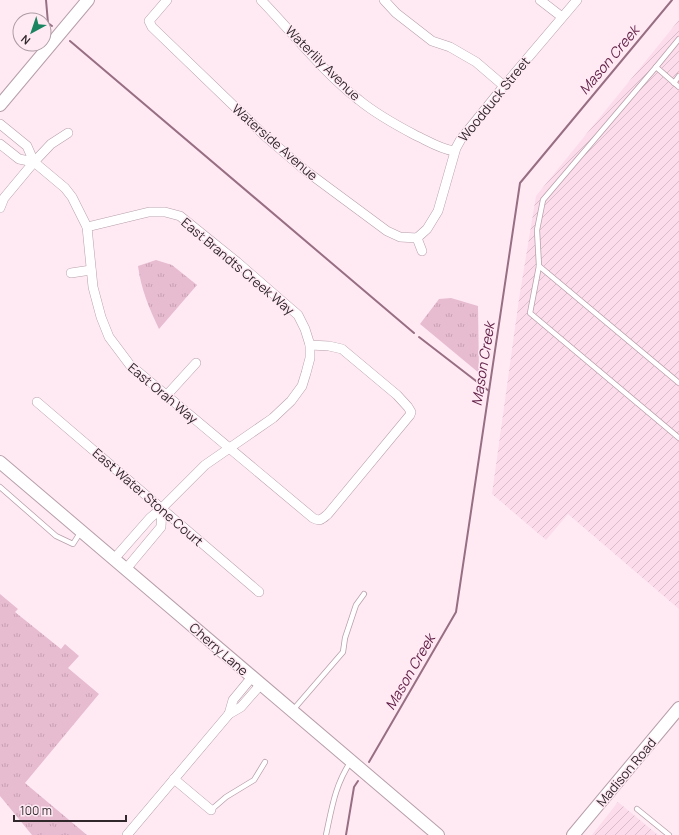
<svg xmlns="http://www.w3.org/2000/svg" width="679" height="835" font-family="Manrope,sans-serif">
	<defs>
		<pattern id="industrial-furrows" width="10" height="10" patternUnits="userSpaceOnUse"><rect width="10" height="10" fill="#fcdbea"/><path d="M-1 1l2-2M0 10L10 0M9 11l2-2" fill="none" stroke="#d8bcc9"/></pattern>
		<pattern id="grass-tufts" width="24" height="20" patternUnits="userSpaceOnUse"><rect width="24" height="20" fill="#e7bbd0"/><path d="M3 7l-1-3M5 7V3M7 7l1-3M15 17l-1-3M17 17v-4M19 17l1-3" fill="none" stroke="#c7a1b3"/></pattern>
	</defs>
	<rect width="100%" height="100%" fill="#ffeaf4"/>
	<g fill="url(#industrial-furrows)">
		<polygon points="679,20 679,609 568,514 546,540 492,494 519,299 536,196"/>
		<polygon points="618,802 658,835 592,835"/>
	</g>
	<g fill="url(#grass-tufts)">
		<path d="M156,260L172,265L197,285L159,329C149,308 141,289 138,266Z"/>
		<polygon points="451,298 478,306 479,373 420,324 439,299"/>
		<polygon points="0,594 18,609 15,612 61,649 65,644 79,656 68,668 99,694 25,783 87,835 32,835 0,796"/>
	</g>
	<polygon fill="#e7bbd0" points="52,825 61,835 41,835"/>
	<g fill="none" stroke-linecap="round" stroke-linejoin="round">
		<g stroke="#986e83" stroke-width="2">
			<polyline points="46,0 48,23 52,26"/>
			<polyline points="70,41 414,333"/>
			<polyline points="419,337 489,391"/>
			<polyline points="369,762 456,612 520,183 672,0"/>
			<polyline points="346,835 354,787 358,781"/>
		</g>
		<g stroke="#b79faa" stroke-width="6">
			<g id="lane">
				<polyline points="656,67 679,39"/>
				<polyline points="674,83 679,76"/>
				<polyline points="679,87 656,67 543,200 537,230 539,266 530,313 679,438"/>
				<polyline points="539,266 679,383"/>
				<polyline points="0,487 56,536 73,544 80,533"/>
				<polyline points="293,710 343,652 345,638 356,605 364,594"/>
				<polyline points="637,809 669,835"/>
				<polyline points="211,810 226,797 254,780 265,762"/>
				<path d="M326,835C332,807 335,785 351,761"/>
			</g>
		</g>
		<g stroke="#b79faa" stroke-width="10">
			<g id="street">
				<polyline points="167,0 149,21 152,27 265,136 306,171 387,231 400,237 417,238"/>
				<path d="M261,0C293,33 322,71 359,100C376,114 396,125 415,135C428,141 440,149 454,151"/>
				<polyline points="384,0 396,13 432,41 450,47 476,62 504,86"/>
				<polyline points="540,0 562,17"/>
				<path d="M0,124L27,146L34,162L65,188L72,197L87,227L93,287L101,317L109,337L130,365L313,518C320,522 322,519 328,514L410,415L411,412L408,407L397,395L342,349L329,346L310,345"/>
				<polyline points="0,144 19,159 34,162"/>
				<polyline points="0,208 4,198 34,162 51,144 68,133"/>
				<polyline points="87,227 149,212 165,212 180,216 237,262 298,315 305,329 310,345 310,358 306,373 302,386 291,401 273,418 205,465 162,508"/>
				<polyline points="417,238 427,229 438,211 456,148 461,139 504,86 577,0"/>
				<polyline points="417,238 422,251"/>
				<polyline points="71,273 91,270"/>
				<polyline points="166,396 196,363"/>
				<polyline points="37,402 259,592"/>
				<polyline points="114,559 150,518 162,508 161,527 126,569"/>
				<polyline points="229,714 233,700 252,677"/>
				<polyline points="174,779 211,810"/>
				<polyline points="127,835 229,714 241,707 261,684"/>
			</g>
		</g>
		<g stroke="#b79faa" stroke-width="14">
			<g id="secondary">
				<polyline points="0,105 88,0"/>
				<polyline points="0,462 438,835"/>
				<polyline points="573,835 679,708"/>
			</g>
		</g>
		<use href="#lane" stroke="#fff" stroke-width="4.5"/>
		<use href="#street" stroke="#fff" stroke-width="9"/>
		<use href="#secondary" stroke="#fff" stroke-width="12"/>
	</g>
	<g text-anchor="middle" stroke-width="3" stroke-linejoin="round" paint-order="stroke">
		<g font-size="13" fill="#31282c" stroke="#ffeaf4">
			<text transform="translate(323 63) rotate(45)" y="5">Waterlily Avenue</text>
			<text transform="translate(494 99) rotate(-51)" y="5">Woodduck Street</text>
			<text transform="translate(275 142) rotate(41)" y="5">Waterside Avenue</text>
			<text transform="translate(238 266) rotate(40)" y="5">East Brandts Creek Way</text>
			<text transform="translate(163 393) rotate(40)" y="5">East Orah Way</text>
			<text transform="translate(148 497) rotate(41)" y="5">East Water Stone Court</text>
			<text transform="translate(219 649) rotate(41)" y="5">Cherry Lane</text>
			<text transform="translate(626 772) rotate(-50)" y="5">Madison Road</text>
		</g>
		<g font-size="14" font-style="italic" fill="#611e45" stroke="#ffeaf4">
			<text transform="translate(609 60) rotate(-50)" y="5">Mason Creek</text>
			<text transform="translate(483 364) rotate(-81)" y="5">Mason Creek</text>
			<text transform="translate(410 672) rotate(-60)" y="5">Mason Creek</text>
		</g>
	</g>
	<g transform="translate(32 32) rotate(220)"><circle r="19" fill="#ffeaf4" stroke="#ad9ca4"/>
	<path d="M0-3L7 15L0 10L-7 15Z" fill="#1b8460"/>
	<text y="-6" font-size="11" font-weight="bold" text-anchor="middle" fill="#31282c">N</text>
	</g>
	<path d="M14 815v6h112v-6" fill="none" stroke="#31282c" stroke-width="2"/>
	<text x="20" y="815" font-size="12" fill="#31282c" stroke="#ffeaf4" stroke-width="3" paint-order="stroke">100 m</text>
</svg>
